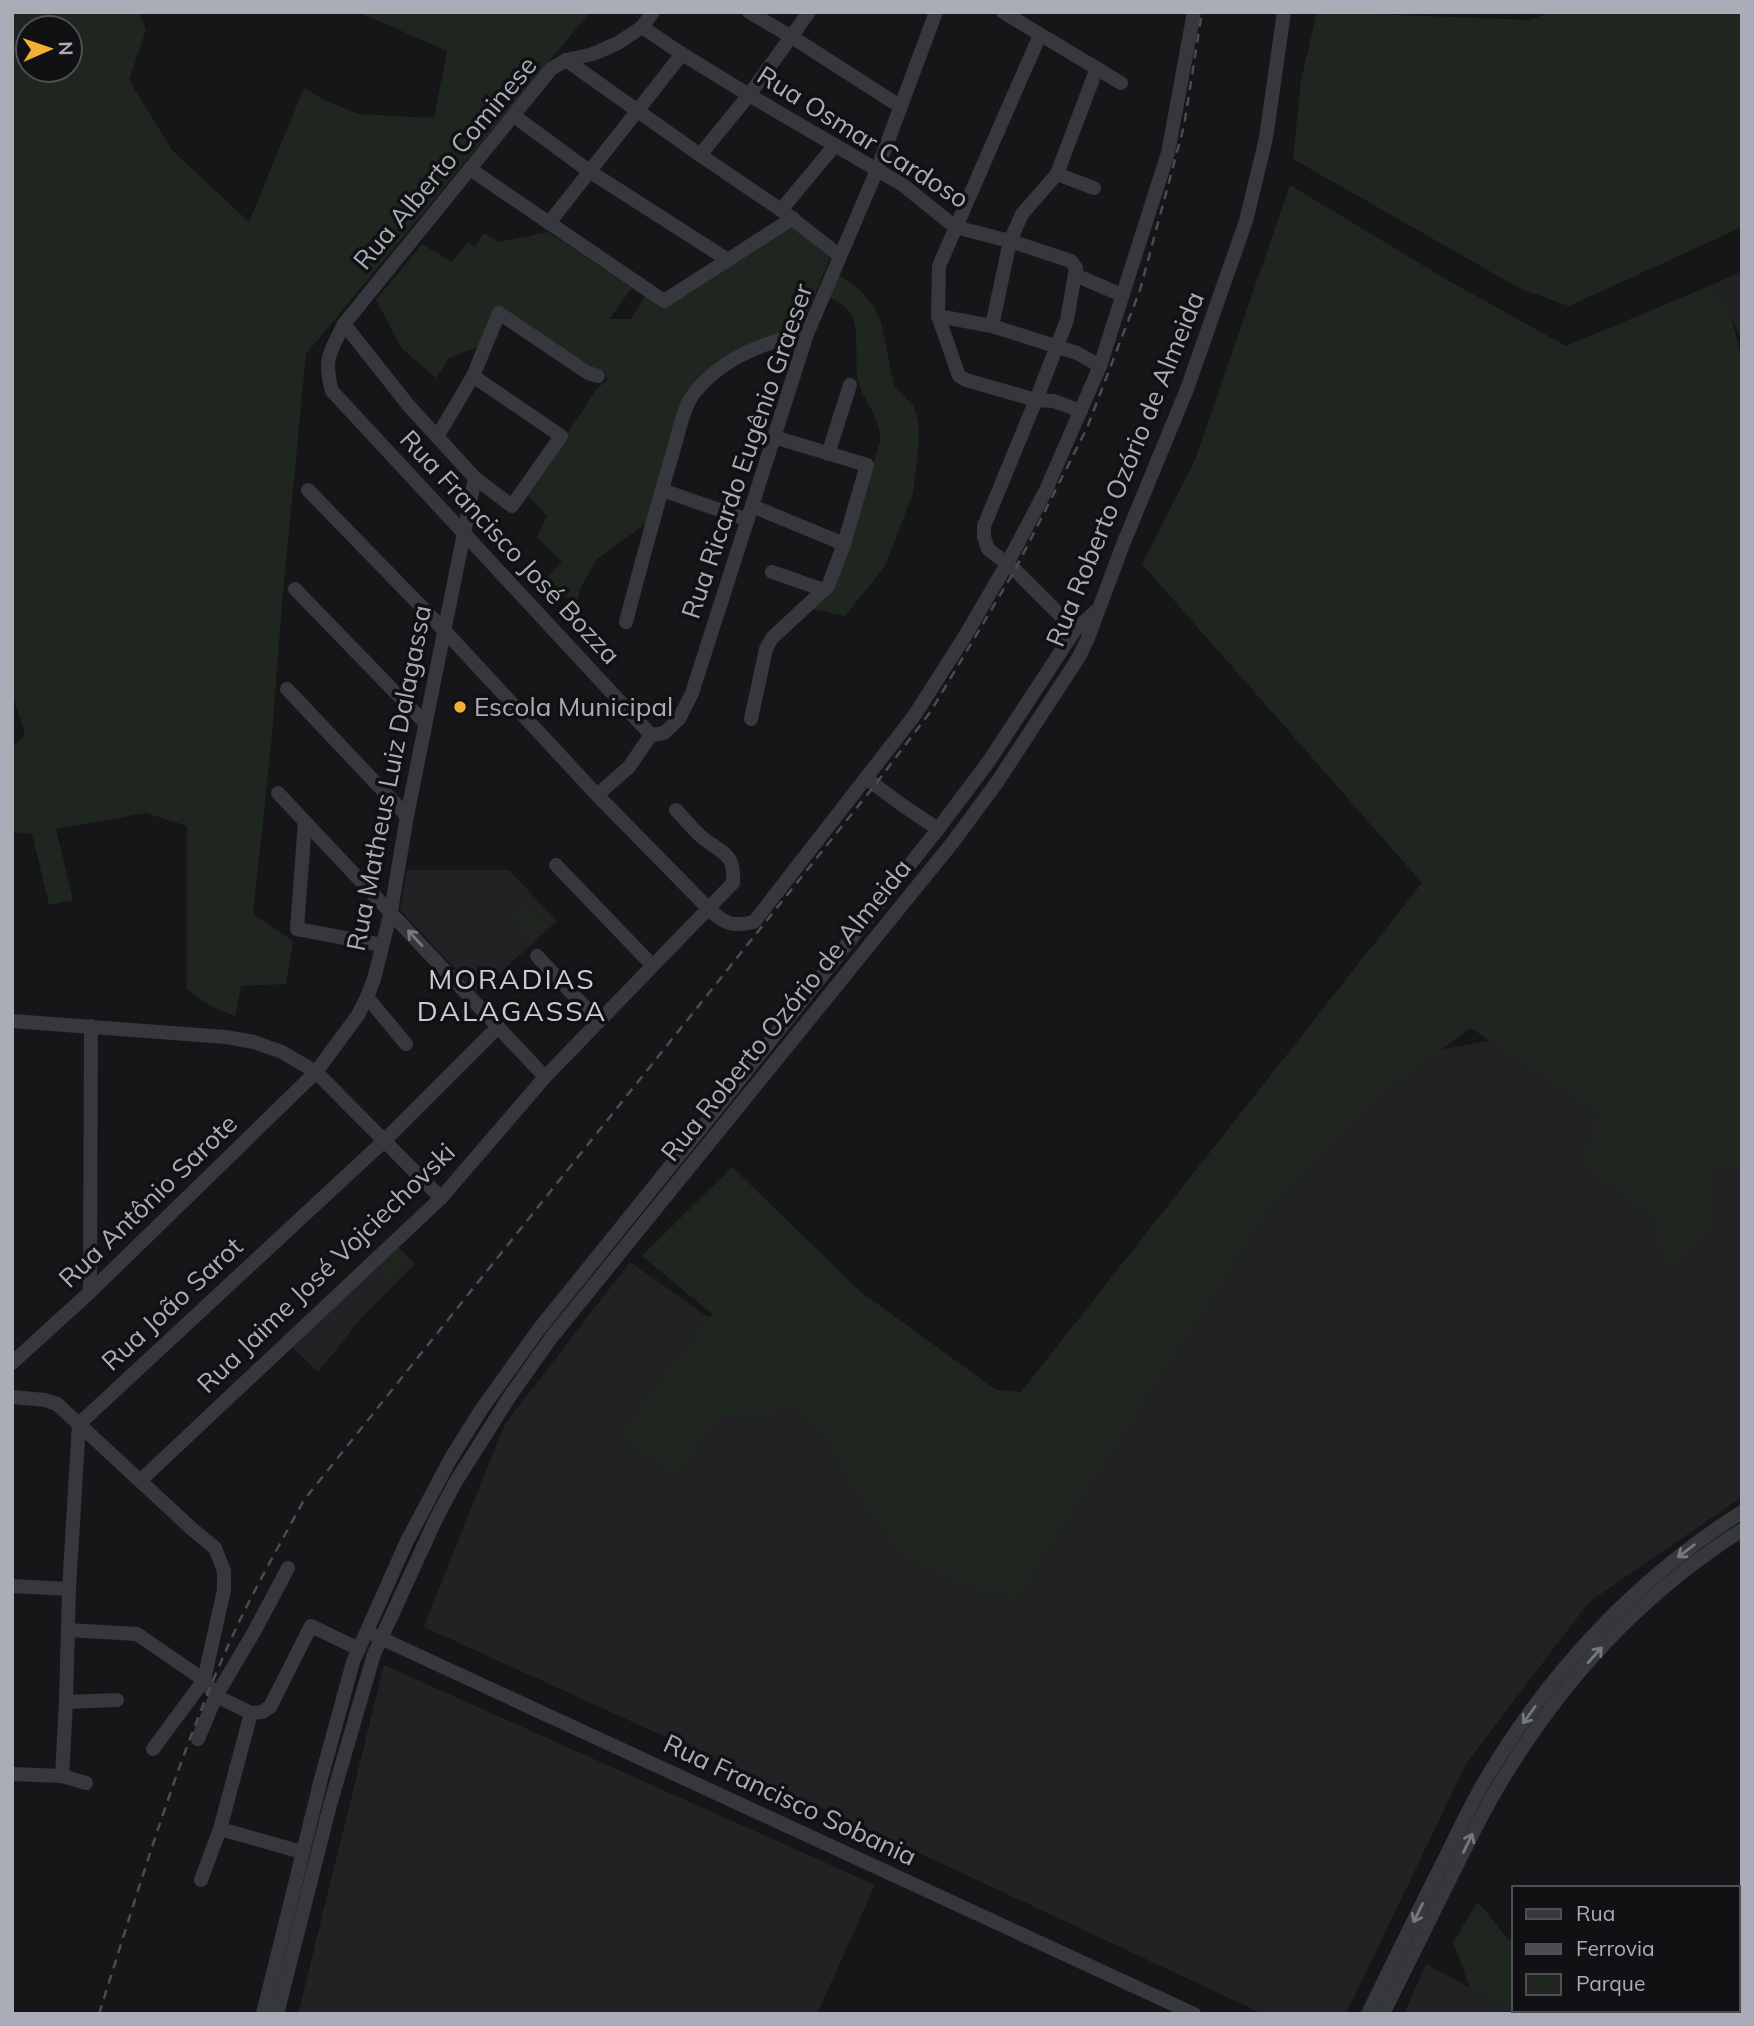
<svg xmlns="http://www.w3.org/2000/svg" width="1754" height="2026" font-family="Mulish,sans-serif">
	<rect width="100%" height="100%" fill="#161618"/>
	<g fill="#222225">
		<polygon points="1742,271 1742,339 1714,284"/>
		<polygon points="407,870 509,870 557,921 478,993 400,910"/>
		<polygon points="1742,991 1742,1497 1589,1602 1466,1764 1346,2014 1263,2014 885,1837 424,1627 505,1424 630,1262 1045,1555 1317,1074"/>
		<polygon points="396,1245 415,1264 363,1316 318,1372 291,1346"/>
		<polygon points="384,1665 875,1885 817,2014 298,2014"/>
		<polygon points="1426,1964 1518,2014 1404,2014"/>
	</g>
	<g fill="#1e261f" fill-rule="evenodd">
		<path d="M12,12H139L146,30L129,80L172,150L249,222L304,88L326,101L359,114L434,118L447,51L358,12H590L306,354L282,604L271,746L253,914L293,941L286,984L241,986L235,1016L210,1006L187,989V826L146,813L56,829L73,900L49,905L32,834L12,832V748L25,734L12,693ZM28,28H70V70H28Z"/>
		<polygon points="1317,12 1530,20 1551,12 1742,12 1742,227 1569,306 1521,289 1293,159 1301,80"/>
		<polygon points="1290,185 1449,281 1566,346 1714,284 1731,317 1742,358 1742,1168 1715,1170 1711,1228 1667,1271 1650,1213 1632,1202 1581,1163 1599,1115 1471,1028 1377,1096 1265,1215 1045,1555 1020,1598 965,1586 901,1556 857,1495 824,1436 792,1405 757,1418 720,1416 676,1476 618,1437 712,1314 642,1256 732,1167 861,1292 996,1390 1021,1392 1422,883 1142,564 1195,460"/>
		<polygon points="793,226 830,258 801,329 696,384 648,522 597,559 580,589 576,606 548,577 562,562 537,537 547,516 527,495 598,387 606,382 607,378 605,372 594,369 498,307 478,347 449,358 436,378 402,349 376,300 422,244 452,262 468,242 475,247 484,233 499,242 548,232 632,288 609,319 631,319 645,296 663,306"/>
		<path d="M838,274L859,289L873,305L881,322L894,385L914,407L918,422L919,441L913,493L885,566L845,616L812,609L843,562L880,442C882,419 864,403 858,381C854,361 860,331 851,314C847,306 837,302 830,297Z"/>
		<polygon points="526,905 545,925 530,939 512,919"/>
		<polygon points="397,1251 409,1263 391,1281 379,1270"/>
		<polygon points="1742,1885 1742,2014 1518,2014 1470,1988 1453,1942 1478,1902 1508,1939 1514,1943 1514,2010 1738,2010 1738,1890"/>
	</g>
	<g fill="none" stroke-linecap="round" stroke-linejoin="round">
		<g stroke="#37383d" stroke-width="14">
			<polyline points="749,12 792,37 901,107"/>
			<polyline points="1003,12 1121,83"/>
			<polyline points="642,27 682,54 749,95 903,185 955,227 1010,241 1071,261 1076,268 1067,320 1036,400 984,526 984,537 988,549 1015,570 1075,630"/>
			<polyline points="1040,35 939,266 938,316 959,376 966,380 1036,400 1054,401 1081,411"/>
			<polyline points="566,60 700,155 781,210 840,256"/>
			<polyline points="514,116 589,171 728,260"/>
			<polyline points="700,155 749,95 809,12"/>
			<polyline points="470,169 664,301 793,218"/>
			<polyline points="1057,174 1094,188"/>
			<polyline points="781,210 835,145"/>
			<polyline points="549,223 682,54"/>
			<polyline points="1075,275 1122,295"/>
			<polyline points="938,316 992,326 1077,353 1100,366"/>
			<polyline points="344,324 409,406 475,478 512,506 561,436 473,376"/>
			<polyline points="992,326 1010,241 1022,214 1057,174 1097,68"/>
			<polyline points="437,437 473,376 499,313 588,373 598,376"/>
			<polyline points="828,454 850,385"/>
			<path d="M308,490L443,629L597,795L708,908C724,924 732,927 754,922L914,716L965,636L1007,564L1046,490L1100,366L1168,153L1194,12"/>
			<polyline points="662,490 748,520"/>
			<polyline points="752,506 844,544"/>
			<polyline points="772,572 824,590"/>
			<polyline points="295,589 425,723"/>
			<path d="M626,622C641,565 656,508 673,452C679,432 683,407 695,392C723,358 766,341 807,334"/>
			<polyline points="287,689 407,816"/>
			<polyline points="751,719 766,649 772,638 828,586 844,544 867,465 774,437"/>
			<path d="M651,735L332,391C323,358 330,353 344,324L551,69L566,60L593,54L618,43L642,27L653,12"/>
			<polyline points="651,735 664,733 679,719 692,693 807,334 877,170 936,12"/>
			<polyline points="866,778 902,805 938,829"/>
			<polyline points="278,793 545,1077"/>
			<polyline points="597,795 629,767 651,735"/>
			<polyline points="305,822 297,929 382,945"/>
			<polyline points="556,865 652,965"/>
			<polyline points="537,956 598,1021"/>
			<polyline points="367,997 406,1044"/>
			<polyline points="12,1021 226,1037 254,1042 282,1052 316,1072 441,1198"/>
			<polyline points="90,1292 91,1026"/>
			<polyline points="12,1363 90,1292 316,1072 358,1015 367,997 374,979 391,911 407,816 475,478"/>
			<polyline points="12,1397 45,1400 57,1404 192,1529 215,1548 224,1571 224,1590 204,1680 153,1749"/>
			<path d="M141,1480L441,1198L545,1077L733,883C735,854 724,854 704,839C694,831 685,819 676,810"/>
			<polyline points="12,1586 69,1589"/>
			<polyline points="68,1630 137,1634 204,1680 216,1696 251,1713 262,1712 270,1707 311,1626 359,1649"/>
			<polyline points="374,1635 1194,2014"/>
			<polyline points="66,1702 117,1700"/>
			<polyline points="198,1739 216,1696 254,1632 288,1568"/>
			<polyline points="12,1774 62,1776 86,1783"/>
			<polyline points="62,1776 66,1702 69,1589 79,1424 384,1141 498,1027"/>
			<polyline points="220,1829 302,1852"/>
			<polyline points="201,1880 220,1829 251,1713"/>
			<polyline points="263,2014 321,1779 353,1662 407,1541 451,1458 481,1410 539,1329 714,1112 938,829 989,761 1075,630 1096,611"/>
			<polyline points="277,2014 330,1805 374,1654 436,1519 455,1483 510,1396 551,1338 953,842 998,781 1079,657 1088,638 1124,542 1187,389 1246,221 1266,138 1284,12"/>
			<path d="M1368,2014C1390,1968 1413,1922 1436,1876C1453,1843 1468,1809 1487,1777C1550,1671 1637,1578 1742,1512"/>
			<path d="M1383,2014C1407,1966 1430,1919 1454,1871C1470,1839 1485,1807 1504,1777C1564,1678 1644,1592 1742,1530"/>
		</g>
		<path stroke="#4a4c52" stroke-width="2.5" stroke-dasharray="9 7" stroke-linecap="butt" d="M99,2014C141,1882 180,1747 239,1622C259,1581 282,1540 304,1500L875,785L931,711L1015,570L1087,428L1140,290L1184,126L1202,12"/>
	</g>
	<defs><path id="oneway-shaft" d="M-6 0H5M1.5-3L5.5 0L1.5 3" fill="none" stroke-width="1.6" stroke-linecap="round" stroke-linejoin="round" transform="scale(1.75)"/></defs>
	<g stroke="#757881">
		<use href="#oneway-shaft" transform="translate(415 938) rotate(-133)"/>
		<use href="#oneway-shaft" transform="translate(1686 1551) rotate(143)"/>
		<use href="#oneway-shaft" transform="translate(1595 1655) rotate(-48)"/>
		<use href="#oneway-shaft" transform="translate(1529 1715) rotate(126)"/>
		<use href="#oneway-shaft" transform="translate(1468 1843) rotate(-64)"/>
		<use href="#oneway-shaft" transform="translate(1418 1913) rotate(116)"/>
	</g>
	<circle fill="#f2b134" stroke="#111113" stroke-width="2.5" cx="460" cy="707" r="7"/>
	<g text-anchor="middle" stroke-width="7" stroke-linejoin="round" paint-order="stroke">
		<g font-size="26" fill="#a8adb8" stroke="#111113">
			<text transform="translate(863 137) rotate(32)" y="9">Rua Osmar Cardoso</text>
			<text transform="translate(445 163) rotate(-50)" y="9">Rua Alberto Cominese</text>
			<text transform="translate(747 451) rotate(-71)" y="9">Rua Ricardo Eugênio Graeser</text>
			<text transform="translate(1125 469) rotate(-68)" y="9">Rua Roberto Ozório de Almeida</text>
			<text transform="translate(510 547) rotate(47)" y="9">Rua Francisco José Bozza</text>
			<text transform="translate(389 778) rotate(-79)" y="9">Rua Matheus Luiz Dalagassa</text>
			<text transform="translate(786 1010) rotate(-51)" y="9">Rua Roberto Ozório de Almeida</text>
			<text transform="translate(148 1201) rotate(-44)" y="9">Rua Antônio Sarote</text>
			<text transform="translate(326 1268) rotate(-44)" y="9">Rua Jaime José Vojciechovski</text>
			<text transform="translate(172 1304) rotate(-43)" y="9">Rua João Sarot</text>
			<text transform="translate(790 1800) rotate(25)" y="9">Rua Francisco Sobania</text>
		</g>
		<g font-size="26" fill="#a8adb8" stroke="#111113" text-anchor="start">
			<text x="474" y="716">Escola Municipal</text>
		</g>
		<g font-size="28" letter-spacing="2" fill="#c9ccd4" stroke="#111113">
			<text x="512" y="989">MORADIAS<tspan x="512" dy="32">DALAGASSA</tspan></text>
		</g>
	</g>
	<rect width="1754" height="2026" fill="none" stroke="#a8adb8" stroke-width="28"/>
	<rect x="1512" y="1886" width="228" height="126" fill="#111113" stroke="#4d4f55" stroke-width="2"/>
	<rect x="1526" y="1909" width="35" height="10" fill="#37383d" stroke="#4d4f55" stroke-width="2"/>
	<text x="1576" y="1921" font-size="21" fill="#a8adb8">Rua</text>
	<rect x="1526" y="1944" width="35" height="10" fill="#4a4c52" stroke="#4d4f55" stroke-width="2"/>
	<text x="1576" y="1956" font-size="21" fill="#a8adb8">Ferrovia</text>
	<rect x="1526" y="1974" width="35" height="21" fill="#1e261f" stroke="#4d4f55" stroke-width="2"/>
	<text x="1576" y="1991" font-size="21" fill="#a8adb8">Parque</text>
	<g transform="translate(49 49) rotate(88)"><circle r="33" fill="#111113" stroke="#4d4f55" stroke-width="2"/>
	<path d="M0-5L12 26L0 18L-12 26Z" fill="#f2b134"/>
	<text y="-10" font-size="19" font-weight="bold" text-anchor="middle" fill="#a8adb8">N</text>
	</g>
</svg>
